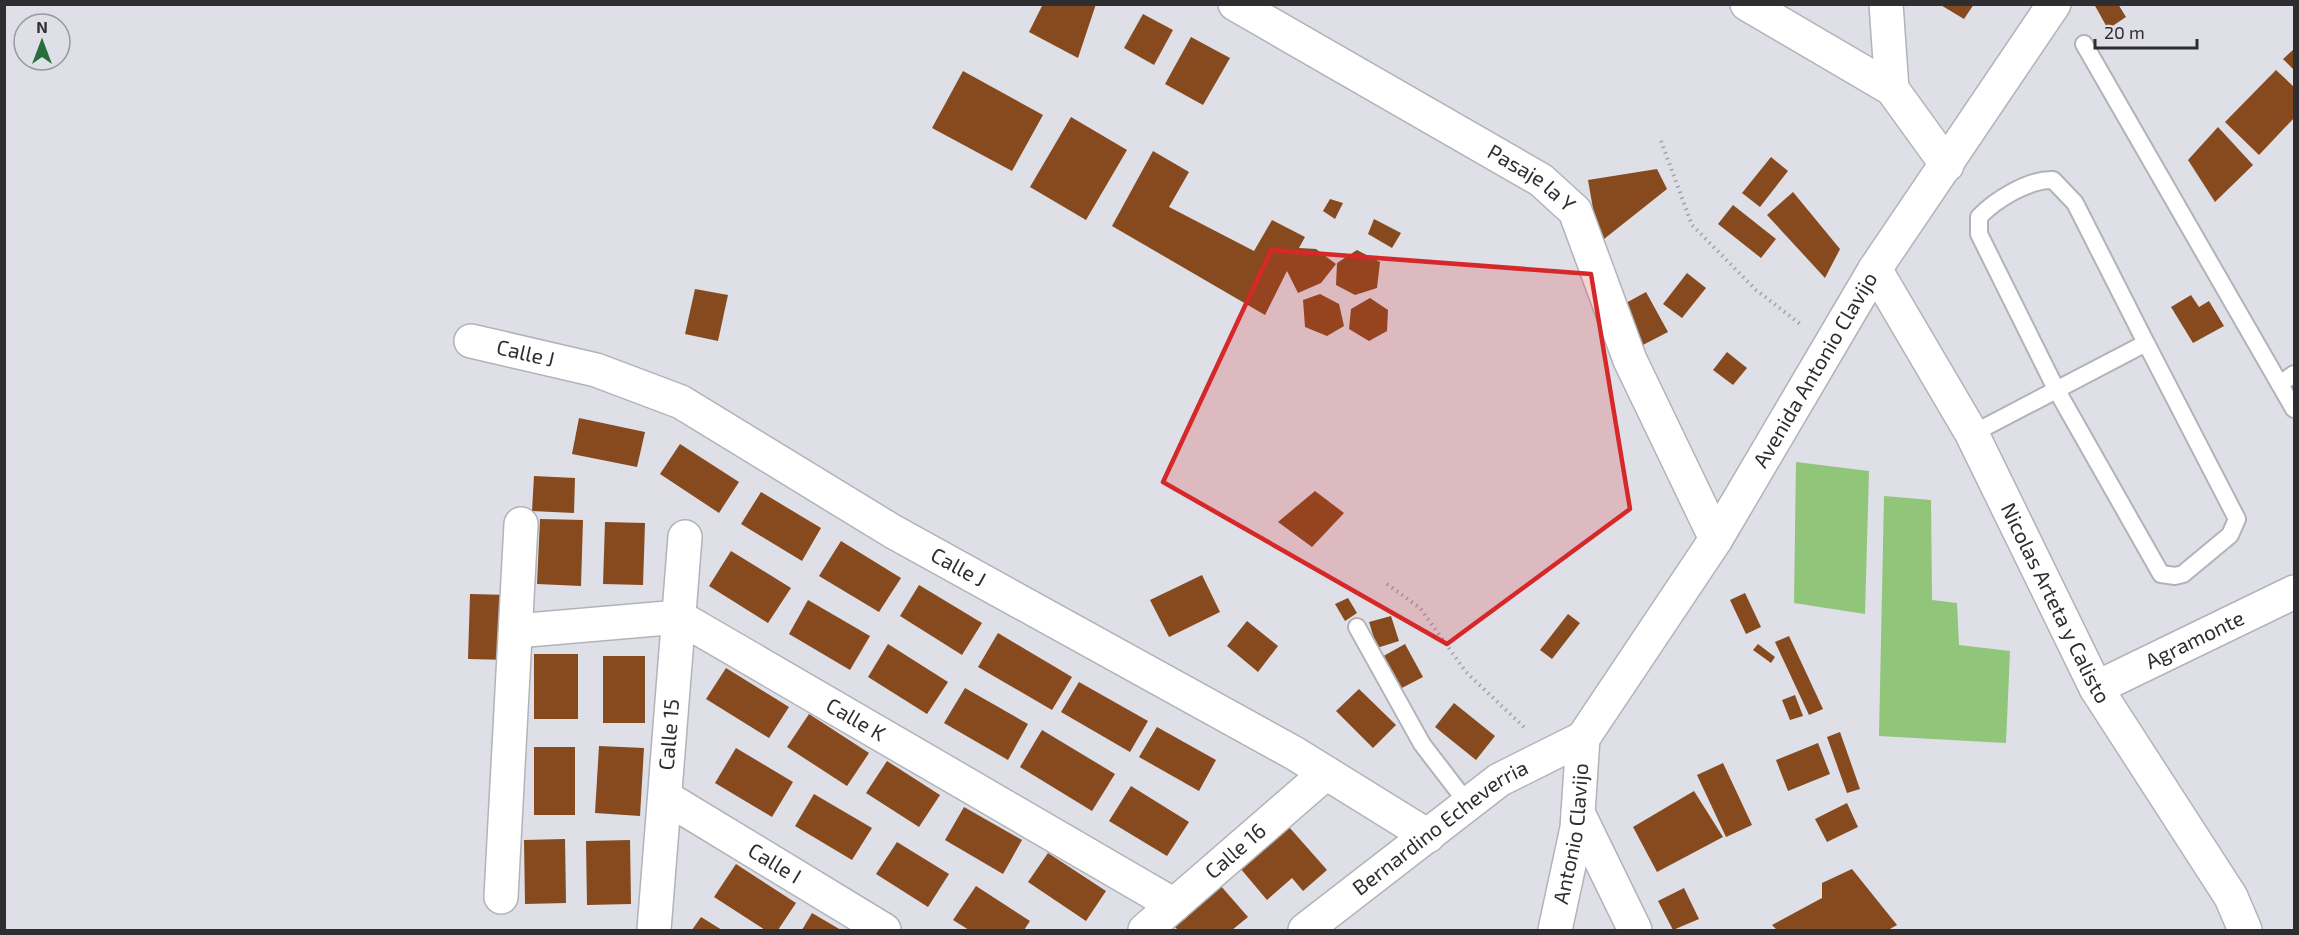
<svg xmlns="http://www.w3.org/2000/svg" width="2299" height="935" font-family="'Exo 2',sans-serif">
	<rect width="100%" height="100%" fill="#dedfe7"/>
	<g fill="#90c57a">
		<polygon points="1796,462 1869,471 1865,614 1794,603"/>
		<polygon points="1884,496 1931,500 1932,600 1957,603 1959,645 2010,651 2006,743 1879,736"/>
	</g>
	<g fill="#864a1e">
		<polygon points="1043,4 1096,4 1078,58 1029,32"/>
		<polygon points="1939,4 1974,4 1964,19"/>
		<polygon points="2094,4 2118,4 2126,17 2108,29"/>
		<polygon points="1143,14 1173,30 1154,65 1124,48"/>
		<polygon points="1191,37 1230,58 1203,105 1165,84"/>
		<polygon points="2294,49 2294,70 2283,59"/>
		<polygon points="2276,70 2294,87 2294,118 2259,155 2225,122"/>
		<polygon points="963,71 1043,115 1012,171 932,128"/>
		<polygon points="1071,117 1127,150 1086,220 1030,187"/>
		<polygon points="2218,127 2253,165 2215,202 2188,160"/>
		<polygon points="1153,151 1189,172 1169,207 1254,251 1272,220 1305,237 1299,248 1316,249 1336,264 1321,283 1298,293 1287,271 1265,315 1112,226"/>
		<polygon points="1771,157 1788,171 1760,207 1742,193"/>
		<polygon points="1657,169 1667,189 1599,243 1588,180"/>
		<polygon points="1793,192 1840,249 1825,278 1767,215"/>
		<polygon points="1330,199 1343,203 1335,219 1323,211"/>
		<polygon points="1733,205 1776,239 1761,258 1718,224"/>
		<polygon points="1374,219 1401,233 1392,248 1368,234"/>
		<polygon points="1357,250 1380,262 1377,288 1355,295 1336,285 1337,263"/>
		<polygon points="1687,273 1706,288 1682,318 1663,304"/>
		<polygon points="695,289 728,295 718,341 685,334"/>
		<polygon points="1646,292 1668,332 1637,348 1615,309"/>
		<polygon points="1320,294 1339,304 1344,326 1327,336 1305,327 1303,300"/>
		<polygon points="2191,295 2199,307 2209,301 2224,326 2193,343 2171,307"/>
		<polygon points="1370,298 1388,310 1387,331 1369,341 1349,329 1351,309"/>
		<polygon points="1727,352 1747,368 1733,385 1713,370"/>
		<polygon points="579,418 645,432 637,467 572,454"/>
		<polygon points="680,444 739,482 719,513 660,474"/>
		<polygon points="534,476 575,478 574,513 532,511"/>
		<polygon points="1315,491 1344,513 1312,547 1278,522"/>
		<polygon points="761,492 821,528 802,561 741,524"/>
		<polygon points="540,519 583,520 581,586 537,584"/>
		<polygon points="605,522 645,523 643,585 603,584"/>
		<polygon points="841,541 901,578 879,612 819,576"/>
		<polygon points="731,551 791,588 768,623 709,586"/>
		<polygon points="1202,575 1220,612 1169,637 1150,600"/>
		<polygon points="919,585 982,623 962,655 900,616"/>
		<polygon points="1745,593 1761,627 1746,634 1730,600"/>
		<polygon points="470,594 511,595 509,660 468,659"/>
		<polygon points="1348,598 1357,613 1345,621 1335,604"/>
		<polygon points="808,600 870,636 850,670 789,634"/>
		<polygon points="1568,614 1580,623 1552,659 1540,650"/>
		<polygon points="1391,616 1399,641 1377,648 1369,622"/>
		<polygon points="1247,621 1278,646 1258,672 1227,646"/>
		<polygon points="998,633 1072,677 1052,710 978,667"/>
		<polygon points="1789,636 1823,709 1809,715 1775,642"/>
		<polygon points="888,644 948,682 927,714 868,677"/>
		<polygon points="1405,644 1423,677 1398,690 1380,658"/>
		<polygon points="1758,644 1775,657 1771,663 1753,650"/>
		<rect x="534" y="654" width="44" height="65"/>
		<rect x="603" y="656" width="42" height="67"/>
		<polygon points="726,668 789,707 769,738 706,699"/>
		<polygon points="1079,682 1148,721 1130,752 1061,712"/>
		<polygon points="965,688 1028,724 1008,760 944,723"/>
		<polygon points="1359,689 1396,725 1373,748 1336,711"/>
		<polygon points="1795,695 1803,716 1790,720 1782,700"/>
		<polygon points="1454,703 1495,736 1476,760 1435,727"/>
		<polygon points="809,714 869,753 847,786 787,747"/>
		<polygon points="1157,727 1216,760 1199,791 1139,757"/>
		<polygon points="1042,730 1115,774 1092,811 1020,767"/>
		<polygon points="1840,732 1860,789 1847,793 1827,737"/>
		<polygon points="1818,743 1830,774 1788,791 1776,760"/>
		<polygon points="599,746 644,748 640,816 595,813"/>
		<rect x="534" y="747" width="41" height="68"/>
		<polygon points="736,748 793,782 772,817 715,783"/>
		<polygon points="887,761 940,795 919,827 866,793"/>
		<polygon points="1723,763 1752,825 1726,837 1697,775"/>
		<polygon points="1131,786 1189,822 1167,856 1109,821"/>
		<polygon points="1694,791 1723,837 1657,872 1633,827"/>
		<polygon points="814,794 872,828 852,860 795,826"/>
		<polygon points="1847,803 1858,827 1827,842 1815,819"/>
		<polygon points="964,807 1022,840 1003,874 945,840"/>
		<polygon points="1289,827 1327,870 1303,891 1292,878 1267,900 1240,868"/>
		<polygon points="565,839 566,903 525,904 524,840"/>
		<polygon points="630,840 631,904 587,905 586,841"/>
		<polygon points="897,842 949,874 928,907 876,874"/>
		<polygon points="1048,853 1106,891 1086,921 1028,882"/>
		<polygon points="736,864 796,903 778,930 765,930 714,897"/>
		<polygon points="1852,869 1897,925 1888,930 1777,930 1772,925 1822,898 1822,883"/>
		<polygon points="1220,885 1248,917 1232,930 1178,930 1173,925"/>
		<polygon points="976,886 1030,921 1024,930 969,930 953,920"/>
		<polygon points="1684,888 1699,919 1673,930 1658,901"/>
		<polygon points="812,913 841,930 802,930"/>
		<polygon points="701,917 722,930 692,930"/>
	</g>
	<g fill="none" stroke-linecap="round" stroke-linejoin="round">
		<g stroke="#b2b3ba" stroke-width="20">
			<g id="service">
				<polyline points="2084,44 2294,409"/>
				<polyline points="2280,384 2294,374"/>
				<path d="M1972,434L2146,343L2237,519L2230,535L2183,574L2175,576L2161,574L2056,389L1979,234V217C1995,200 2029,179 2053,180L2075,203L2146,343"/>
				<polyline points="1357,627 1422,744 1468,804"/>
			</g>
		</g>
		<g stroke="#b2b3ba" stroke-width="36">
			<g id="minor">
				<path id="s1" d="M1235,4L1541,180L1575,211L1630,360L1716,539"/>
				<polyline points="1747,4 1892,89 1947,165"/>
				<polyline points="1886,4 1892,89"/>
				<path id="s2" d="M1875,269L1972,434L2096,688L2231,897L2245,930"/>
				<path id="s3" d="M471,341L596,370L681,402L892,531L1294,753L1428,836"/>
				<path id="s4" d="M516,631L679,617L1174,905"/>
				<path id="s5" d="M2096,688L2294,592"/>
				<path id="s6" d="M665,797L884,930"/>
				<polyline points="1578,813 1635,930"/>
				<polyline points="501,897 521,524"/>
				<path id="s7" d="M654,930L685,537"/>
				<path id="s8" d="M1145,930L1326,773"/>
			</g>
		</g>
		<g stroke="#b2b3ba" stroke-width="36">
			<g id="tertiary">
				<path id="s9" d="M1305,930L1499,780L1583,738"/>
			</g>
		</g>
		<g stroke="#b2b3ba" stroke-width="36">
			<g id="secondary">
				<path id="s10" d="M1555,930L1577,828L1583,738L1716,539L1875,269L2054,4"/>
			</g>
		</g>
		<g stroke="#a2a3a9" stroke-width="4" stroke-dasharray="1.5 4.5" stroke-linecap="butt">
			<polyline points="1661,141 1692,225 1756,290 1803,326"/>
			<polyline points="1387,584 1420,608 1466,672 1527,730"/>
		</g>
		<use href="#service" stroke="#fff" stroke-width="16"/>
		<use href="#minor" stroke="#fff" stroke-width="33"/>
		<use href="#tertiary" stroke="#fff" stroke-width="33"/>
		<use href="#secondary" stroke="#fff" stroke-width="33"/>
	</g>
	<path fill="#d62828" fill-opacity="0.2" stroke="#d62828" stroke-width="4.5" stroke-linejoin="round" d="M1271,250L1591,274L1630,509L1447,644L1163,482Z"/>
	<g text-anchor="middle" stroke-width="6" stroke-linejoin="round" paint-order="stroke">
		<g font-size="21" fill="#2e2e31" stroke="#dedfe7">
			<text dy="7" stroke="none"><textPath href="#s1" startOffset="344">Pasaje la Y</textPath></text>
			<text dy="7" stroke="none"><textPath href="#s3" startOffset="56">Calle J</textPath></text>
			<text dy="7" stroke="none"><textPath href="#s10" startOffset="630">Avenida Antonio Clavijo</textPath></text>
			<text dy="7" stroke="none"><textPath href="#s3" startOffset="542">Calle J</textPath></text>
			<text dy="7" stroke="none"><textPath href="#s2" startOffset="380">Nicolas Arteta y Calisto</textPath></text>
			<text dy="7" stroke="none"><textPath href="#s5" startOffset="110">Agramonte</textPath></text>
			<text dy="7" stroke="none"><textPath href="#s4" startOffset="368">Calle K</textPath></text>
			<text dy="7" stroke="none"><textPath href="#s7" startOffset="196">Calle 15</textPath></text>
			<text dy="7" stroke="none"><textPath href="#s9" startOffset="170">Bernardino Echeverria</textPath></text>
			<text dy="7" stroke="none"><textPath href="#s10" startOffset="98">Antonio Clavijo</textPath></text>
			<text dy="7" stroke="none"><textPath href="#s8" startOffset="120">Calle 16</textPath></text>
			<text dy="7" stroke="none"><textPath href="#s6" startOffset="128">Calle I</textPath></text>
		</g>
	</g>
	<rect width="2299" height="935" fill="none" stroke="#2e2e31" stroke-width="12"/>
	<g transform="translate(42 42)"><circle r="28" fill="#dedfe7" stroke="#98989e" stroke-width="1.5"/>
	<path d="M0-4.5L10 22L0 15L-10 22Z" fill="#276e3b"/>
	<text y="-9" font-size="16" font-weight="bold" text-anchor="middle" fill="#2e2e31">N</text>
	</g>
	<path d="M2095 39v9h102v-9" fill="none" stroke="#2e2e31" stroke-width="3"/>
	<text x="2104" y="39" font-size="18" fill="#2e2e31" stroke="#dedfe7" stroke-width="4.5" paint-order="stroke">20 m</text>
</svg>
